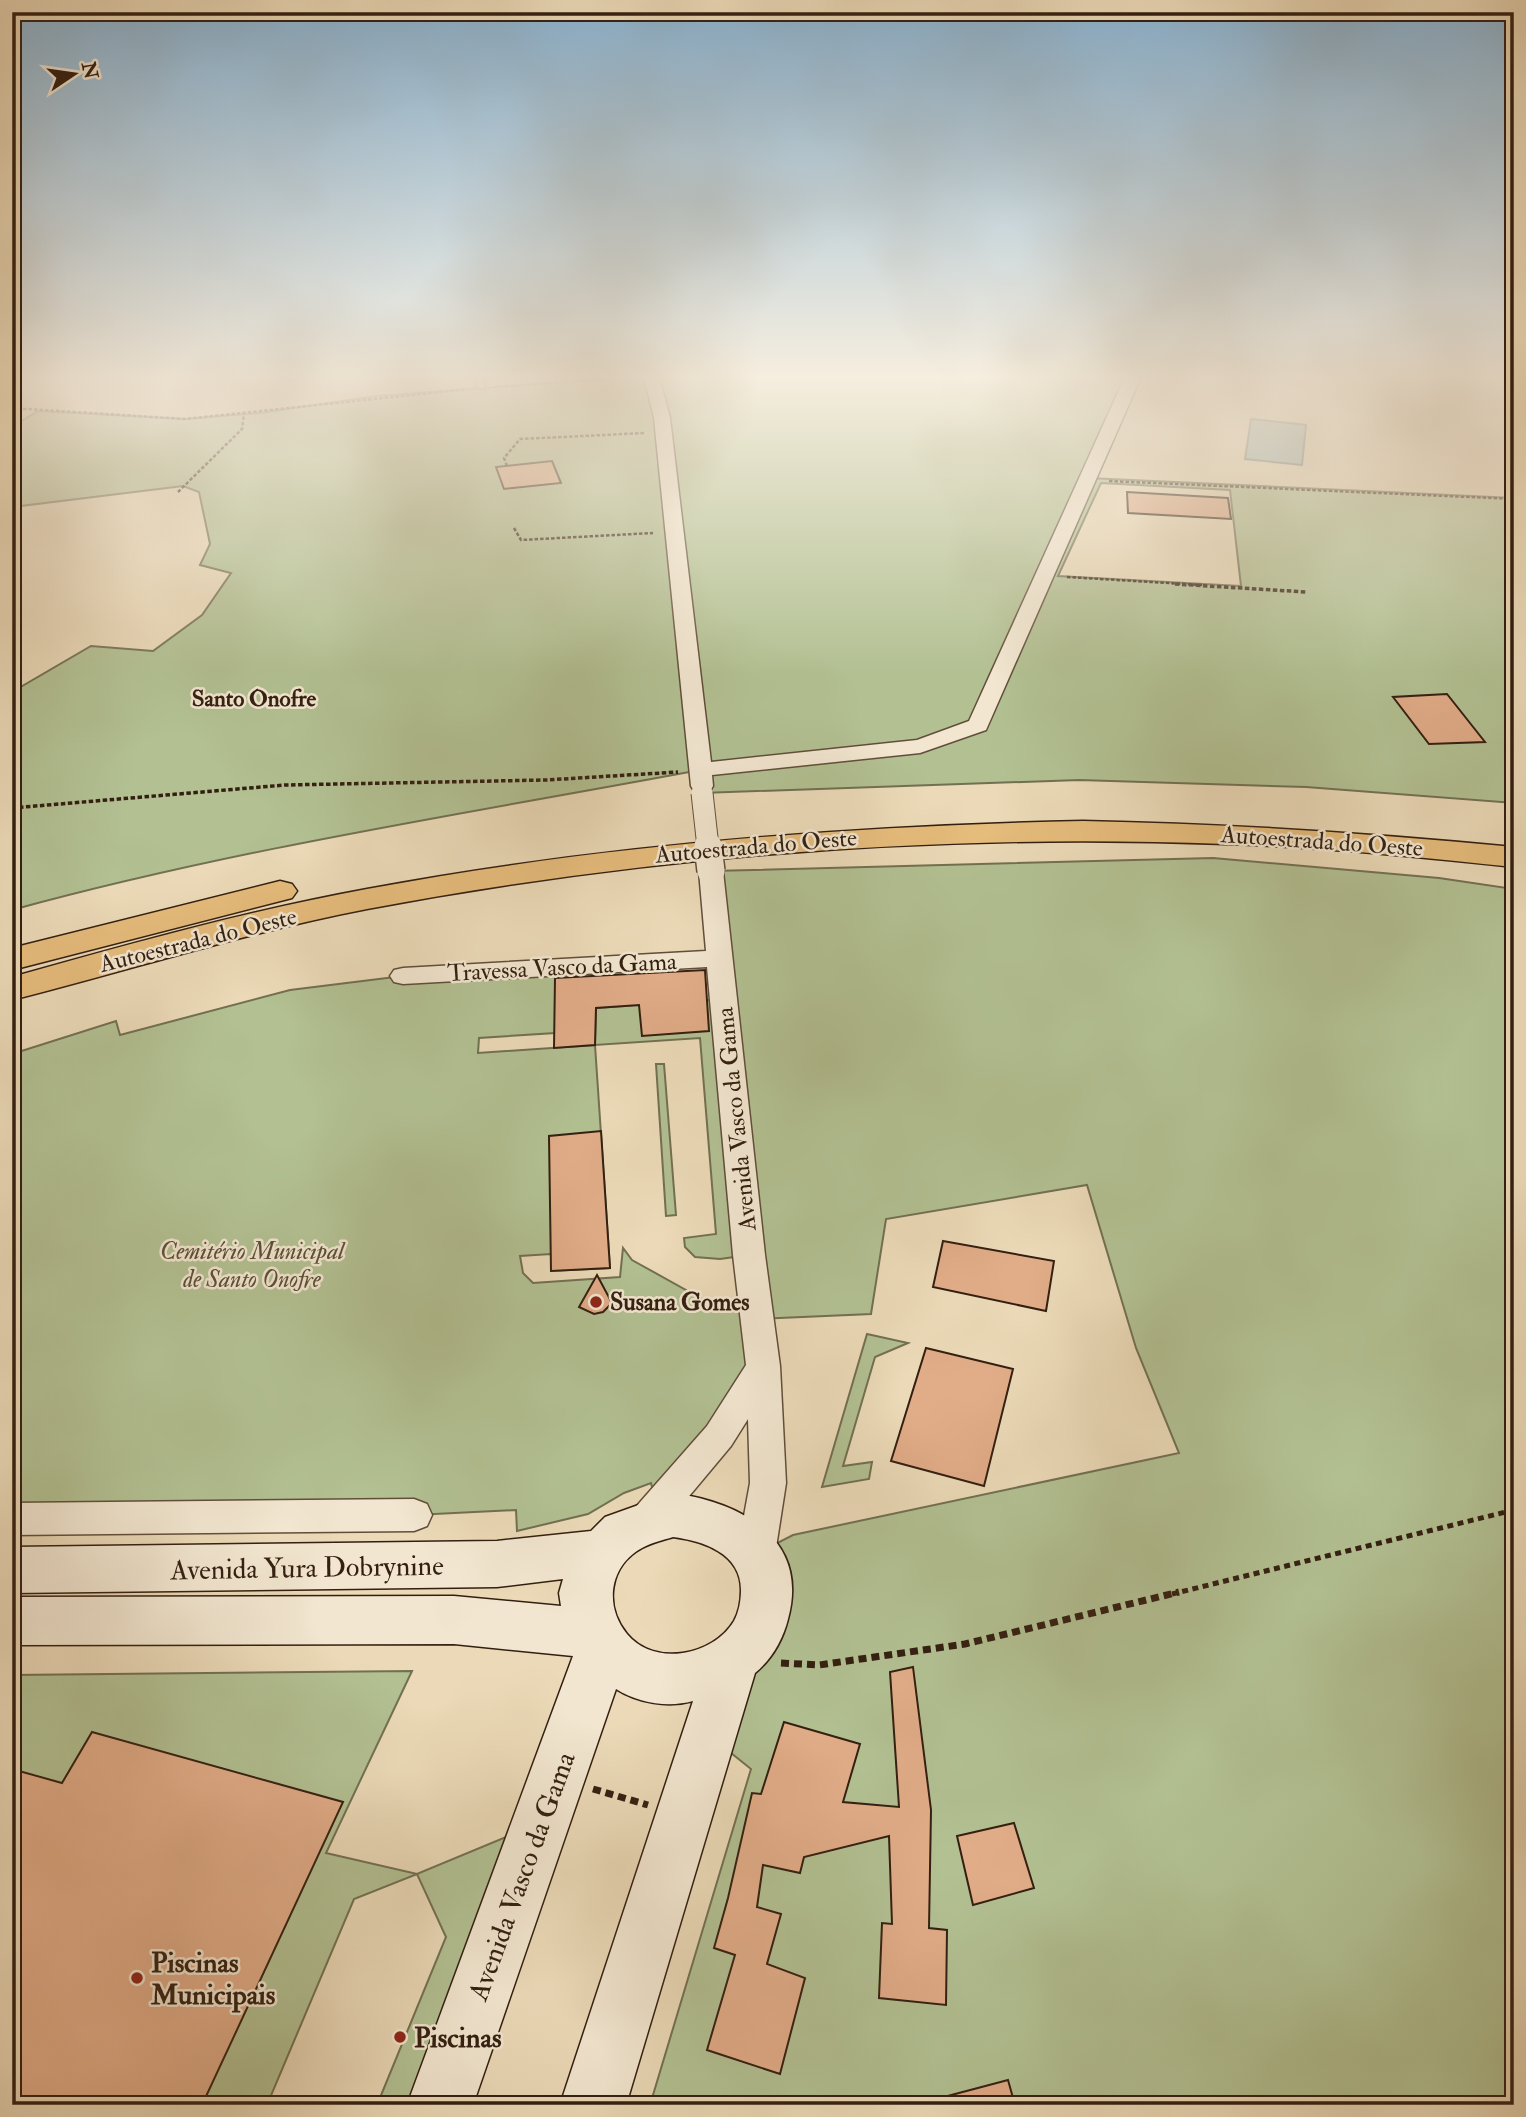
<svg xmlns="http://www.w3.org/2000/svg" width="1526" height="2117" font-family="'IM FELL Double Pica',serif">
	<rect width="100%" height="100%" fill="#ebd9b7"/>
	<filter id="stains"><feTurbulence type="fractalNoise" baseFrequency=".00286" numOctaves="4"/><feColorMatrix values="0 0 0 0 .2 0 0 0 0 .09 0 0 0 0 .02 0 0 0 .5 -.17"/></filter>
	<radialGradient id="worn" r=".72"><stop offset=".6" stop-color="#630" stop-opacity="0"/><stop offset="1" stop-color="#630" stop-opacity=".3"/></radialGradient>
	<g fill="#b2c092" stroke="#727052" stroke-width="2" fill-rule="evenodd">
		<path d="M552,377H1133L1089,478L1514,498V803L1306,787L1079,780L702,793L700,770C470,813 238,848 12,910V692L91,646L153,651L202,615L231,573L200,565L210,544L199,492L183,486L12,507V456L21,454V439H12V427L38,411L185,419L260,413L376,396L552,383ZM1101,483L1230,490L1241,586L1058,576Z"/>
		<polygon points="1213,858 1439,878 1514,889 1514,2105 650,2105 751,1769 710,1736 756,1554 793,1535 1179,1453 1136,1348 1087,1185 886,1219 871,1314 757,1319 763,1366 657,1507 651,1483 624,1493 588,1514 517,1531 516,1510 414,1515 12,1519 12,1054 116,1021 120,1035 290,990 403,976 555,967 555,1033 479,1038 478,1053 595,1045 610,1268 551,1271 551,1254 520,1256 523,1273 533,1283 620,1277 623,1248 632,1260 713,1305 754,1302 749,1255 720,1259 695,1257 685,1247 684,1238 716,1234 700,1038 595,1045 596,1008 724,999 711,871"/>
		<polygon points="656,1064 664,1064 676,1215 666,1216"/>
		<polygon points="867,1334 908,1343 875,1357 843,1466 872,1462 869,1479 822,1487"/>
		<polygon points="412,1671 326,1853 417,1874 540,1823 440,2105 377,2105 446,1937 417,1874 354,1899 267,2105 12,2105 12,1675"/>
	</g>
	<polygon fill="#9db7b9" stroke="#737a76" stroke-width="2" points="1251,419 1306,425 1302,465 1245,459"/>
	<g fill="#e1ac88" stroke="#331f11" stroke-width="2">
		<polygon points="552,461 561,483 504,489 496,467"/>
		<polygon points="1127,492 1228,498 1231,519 1128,513"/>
		<polygon points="1447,694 1485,742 1429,744 1393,697"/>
		<polygon points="705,970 709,1031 642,1036 639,1005 596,1008 595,1045 554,1048 555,978"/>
		<polygon points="601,1131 610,1268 551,1271 549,1136"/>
		<polygon points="943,1241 1054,1261 1046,1311 933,1287"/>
		<polygon points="597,1275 612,1303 603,1312 594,1314 579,1307"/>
		<polygon points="926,1348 1013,1369 984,1486 891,1461"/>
		<polygon points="913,1667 931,1810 929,1928 947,1930 946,2005 879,1998 882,1923 892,1924 889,1836 804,1857 800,1873 763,1865 757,1907 781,1914 767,1964 805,1978 780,2074 707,2050 735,1955 714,1948 728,1898 752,1793 761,1794 784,1722 860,1744 843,1802 899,1807 890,1672"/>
		<polygon points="92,1732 343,1802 202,2105 12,2105 12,1769 62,1783"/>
		<polygon points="1014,1823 1034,1888 973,1905 957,1836"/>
		<polygon points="1008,2080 1015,2105 941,2105 940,2098"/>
	</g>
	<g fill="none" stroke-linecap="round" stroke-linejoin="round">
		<g stroke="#614e3a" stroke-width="3">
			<polygon id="lane" points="476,377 484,377 484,389 477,387"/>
		</g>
		<g stroke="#614e3a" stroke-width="3">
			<g id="street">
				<polygon points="644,377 659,377 670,418 711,762 917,740 969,721 1125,377 1141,377 986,730 920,753 712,775 713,786 710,791 694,791 691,786 654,418"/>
				<polygon points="711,864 720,866 723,871 765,1255 780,1366 786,1483 775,1554 769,1566 756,1570 743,1566 737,1554 750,1483 748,1419 731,1446 660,1531 647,1536 634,1531 629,1520 634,1509 707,1426 746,1365 733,1255 707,967 403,984 394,982 390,976 394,970 403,968 706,951 699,871 702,866"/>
				<polygon points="414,1499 427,1504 432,1515 427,1526 414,1531 12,1535 12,1503"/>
			</g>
		</g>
		<g stroke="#331f11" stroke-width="3">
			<path id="secondary" d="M672,1493C740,1502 810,1538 788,1619C783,1639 772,1659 755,1673L626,2105H560L693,1701C668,1708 638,1703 616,1689L473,2105H407L573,1656L454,1644L12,1645V1597L454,1596L561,1606L559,1593L563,1579L497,1587L12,1593V1547L497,1541L591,1531L605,1517ZM673,1537C703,1541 741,1553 741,1590C741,1600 739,1612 734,1621C713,1656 654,1667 627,1634C604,1606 609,1566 642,1548C651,1543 663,1540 673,1537Z"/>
		</g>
		<g stroke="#331f11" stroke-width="3">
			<g id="highway">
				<path d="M1083,821C1227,824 1370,833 1514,847V867C1418,857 1321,847 1225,844C937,833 649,856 367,909C247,932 131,970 12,1000V977C129,944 247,911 367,889C604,845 842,826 1083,821Z"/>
				<polygon points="280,881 292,884 297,891 292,898 12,970 12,948"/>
			</g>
		</g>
		<g stroke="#331f11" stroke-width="2.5" stroke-dasharray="3.5 2" stroke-linecap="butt">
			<polyline points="494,387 635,377"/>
			<polyline points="12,408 185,419 468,389"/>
			<polyline points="507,466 504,458 520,439 645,433"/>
			<polyline points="1109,481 1514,499"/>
			<polyline points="178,492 242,429 244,414"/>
			<polyline points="514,528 521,540 653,533"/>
			<polyline points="1067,577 1202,585"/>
		</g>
		<g stroke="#331f11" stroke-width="3.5" stroke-dasharray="4.5 2.5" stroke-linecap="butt">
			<polyline points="1175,584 1306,592"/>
			<polyline points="12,808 285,785 546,780 678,772"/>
		</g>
		<polyline stroke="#331f11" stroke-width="5" stroke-dasharray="6 4.5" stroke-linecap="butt" points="1172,1594 1514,1510"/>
		<g stroke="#331f11" stroke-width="7" stroke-dasharray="8 5" stroke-linecap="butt">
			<polyline points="781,1663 819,1665 965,1644 1179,1592"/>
			<polyline points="593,1789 648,1805"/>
		</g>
		<use href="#lane" fill="#f2e6d0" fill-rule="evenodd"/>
		<use href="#street" fill="#f2e6d0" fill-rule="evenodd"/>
		<use href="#secondary" fill="#f2e6d0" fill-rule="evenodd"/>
		<use href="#highway" fill="#e6bc7c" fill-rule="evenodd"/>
		<g stroke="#614e3a" stroke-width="23" stroke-linecap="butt">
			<polyline id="street-bridge-far1" points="702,793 708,847"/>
		</g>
		<g stroke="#614e3a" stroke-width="30" stroke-linecap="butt">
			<polyline id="street-bridge" points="708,846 711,871"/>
		</g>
		<use href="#street-bridge-far1" stroke="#f2e6d0" stroke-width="21"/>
		<use href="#street-bridge" stroke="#f2e6d0" stroke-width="27"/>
	</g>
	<linearGradient id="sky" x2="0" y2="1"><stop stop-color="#8ab5d5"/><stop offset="0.56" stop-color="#f6eedf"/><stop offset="1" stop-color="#f6eedf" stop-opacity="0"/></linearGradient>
	<rect width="1526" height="673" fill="url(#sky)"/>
	<g fill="#8f2418" stroke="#f2e6d0" stroke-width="2.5">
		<circle cx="596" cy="1302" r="7"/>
		<circle cx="137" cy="1978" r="7"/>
		<circle cx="400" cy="2037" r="7"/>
	</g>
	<g text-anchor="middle" stroke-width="5" stroke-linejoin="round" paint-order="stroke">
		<g font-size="23" font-weight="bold" fill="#331f11" stroke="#f2e6d0">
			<text x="254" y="706">Santo Onofre</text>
		</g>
		<g font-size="24" fill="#331f11" stroke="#f2e6d0">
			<text transform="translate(1322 841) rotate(4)" y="8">Autoestrada do Oeste</text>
			<text transform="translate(756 846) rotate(-5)" y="8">Autoestrada do Oeste</text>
			<text transform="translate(198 940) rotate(-14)" y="8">Autoestrada do Oeste</text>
			<text transform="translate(562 967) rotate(-3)" y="8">Travessa Vasco da Gama</text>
			<text transform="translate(736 1119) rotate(-96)" y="8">Avenida Vasco da Gama</text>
		</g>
		<g font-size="24" font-style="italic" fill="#594f38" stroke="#f2e6d0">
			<text x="252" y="1259">Cemitério Municipal<tspan x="252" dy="28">de Santo Onofre</tspan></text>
		</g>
		<g font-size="24" font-weight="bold" fill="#331f11" stroke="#f2e6d0" text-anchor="start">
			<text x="610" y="1310">Susana Gomes</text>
		</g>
		<g font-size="28" fill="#331f11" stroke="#f2e6d0">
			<text transform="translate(307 1567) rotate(-1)" y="10">Avenida Yura Dobrynine</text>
			<text transform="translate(521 1876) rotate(-70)" y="10">Avenida Vasco da Gama</text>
		</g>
		<g font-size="28" font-weight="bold" fill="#331f11" stroke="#f2e6d0" text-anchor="start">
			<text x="151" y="1972">Piscinas<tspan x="151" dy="32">Municipais</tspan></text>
			<text x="414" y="2047">Piscinas</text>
		</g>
	</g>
	<rect width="1526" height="2117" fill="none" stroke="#ebd9b7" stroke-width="42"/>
	<rect x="14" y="14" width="1498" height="2089" fill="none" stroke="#331f11" stroke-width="3.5"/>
	<rect x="21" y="21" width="1484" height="2075" fill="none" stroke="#331f11" stroke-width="2"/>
	<g transform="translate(74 74) rotate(77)" stroke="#f2e6d0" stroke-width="5" paint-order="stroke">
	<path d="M0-5L12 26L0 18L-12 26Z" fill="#331f11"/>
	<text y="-10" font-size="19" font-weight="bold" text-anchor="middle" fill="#331f11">N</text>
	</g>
	<rect width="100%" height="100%" filter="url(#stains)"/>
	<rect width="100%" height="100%" fill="url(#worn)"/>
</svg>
